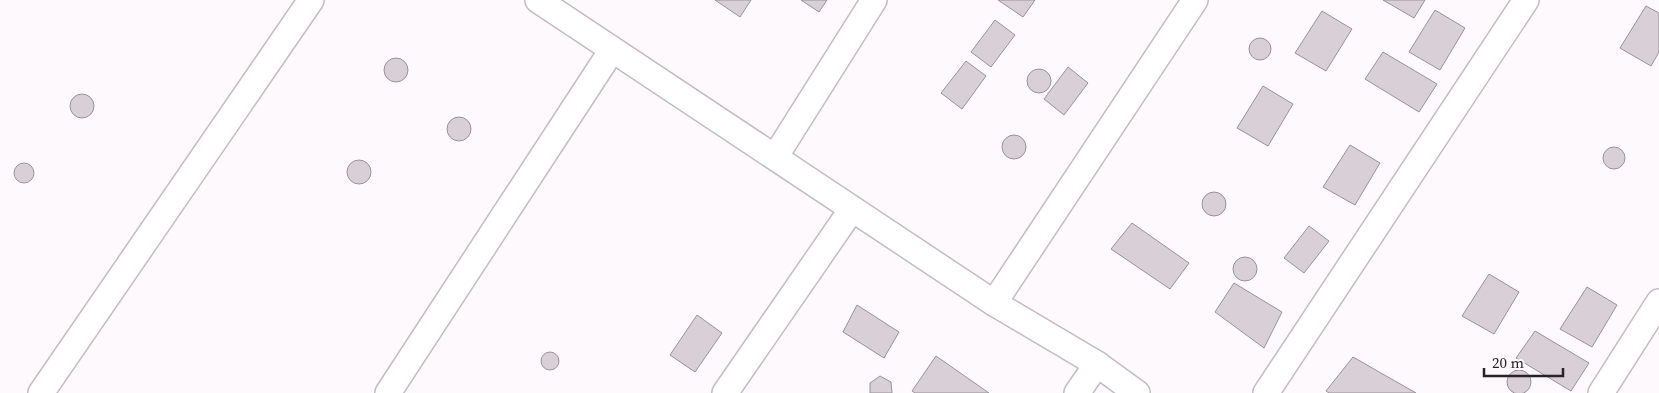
<svg xmlns="http://www.w3.org/2000/svg" width="1659" height="393" font-family="'Source Serif 4',serif">
	<rect width="100%" height="100%" fill="#fef9fc"/>
	<g fill="#d9cfd6" stroke="#9b9198">
		<polygon points="715,0 751,0 740,17"/>
		<polygon points="801,0 827,0 819,12"/>
		<polygon points="998,0 1035,0 1023,17"/>
		<polygon points="1383,0 1425,0 1414,18"/>
		<polygon points="1646,6 1659,13 1659,52 1651,66 1620,48"/>
		<polygon points="1435,10 1465,28 1440,70 1409,52"/>
		<polygon points="1322,11 1352,29 1326,71 1295,53"/>
		<polygon points="995,20 1015,35 991,67 971,52"/>
		<circle cx="1260" cy="49" r="11"/>
		<polygon points="1383,52 1437,84 1419,112 1365,79"/>
		<circle cx="396" cy="70" r="12"/>
		<polygon points="966,61 986,76 962,109 941,93"/>
		<polygon points="1068,67 1088,83 1064,115 1044,99"/>
		<circle cx="1039" cy="81" r="12"/>
		<polygon points="1263,86 1293,104 1268,146 1237,128"/>
		<circle cx="82" cy="106" r="12"/>
		<circle cx="459" cy="129" r="12"/>
		<circle cx="1014" cy="147" r="12"/>
		<polygon points="1350,145 1380,163 1355,205 1323,187"/>
		<circle cx="1614" cy="158" r="11"/>
		<circle cx="359" cy="172" r="12"/>
		<circle cx="24" cy="173" r="10"/>
		<circle cx="1214" cy="204" r="12"/>
		<polygon points="1132,223 1189,263 1170,289 1111,249"/>
		<polygon points="1309,226 1329,241 1304,273 1284,258"/>
		<circle cx="1245" cy="269" r="12"/>
		<polygon points="1489,274 1519,292 1494,334 1462,316"/>
		<polygon points="1234,283 1282,312 1264,348 1215,312"/>
		<polygon points="1587,287 1617,305 1592,347 1560,329"/>
		<polygon points="857,305 899,332 884,358 843,332"/>
		<polygon points="697,315 722,333 695,372 670,355"/>
		<polygon points="1535,331 1589,363 1571,391 1516,358"/>
		<circle cx="550" cy="361" r="9"/>
		<polygon points="936,356 989,393 915,393 912,391"/>
		<polygon points="1353,357 1416,393 1329,393 1326,391"/>
		<circle cx="1519" cy="382" r="12"/>
		<polygon points="880,376 891,382 892,393 870,393 870,383"/>
	</g>
	<g fill="none" stroke-linecap="round" stroke-linejoin="round">
		<g stroke="#c6bbc2" stroke-width="28">
			<g id="street">
				<polyline points="538,0 994,303 1097,364 1137,393"/>
				<polyline points="775,157 874,0"/>
				<polyline points="994,303 1195,0"/>
				<polyline points="41,393 311,0"/>
				<polyline points="388,393 612,50"/>
				<polyline points="725,393 852,209"/>
				<polyline points="1077,393 1097,364"/>
				<polyline points="1266,393 1526,0"/>
				<polyline points="1601,393 1659,302"/>
			</g>
		</g>
		<use href="#street" stroke="#fff" stroke-width="25"/>
	</g>
	<path d="M1484 368v8h79v-8" fill="none" stroke="#272326" stroke-width="2.5"/>
	<text x="1492" y="368" font-size="15" fill="#272326" stroke="#fef9fc" stroke-width="4" paint-order="stroke">20 m</text>
</svg>
